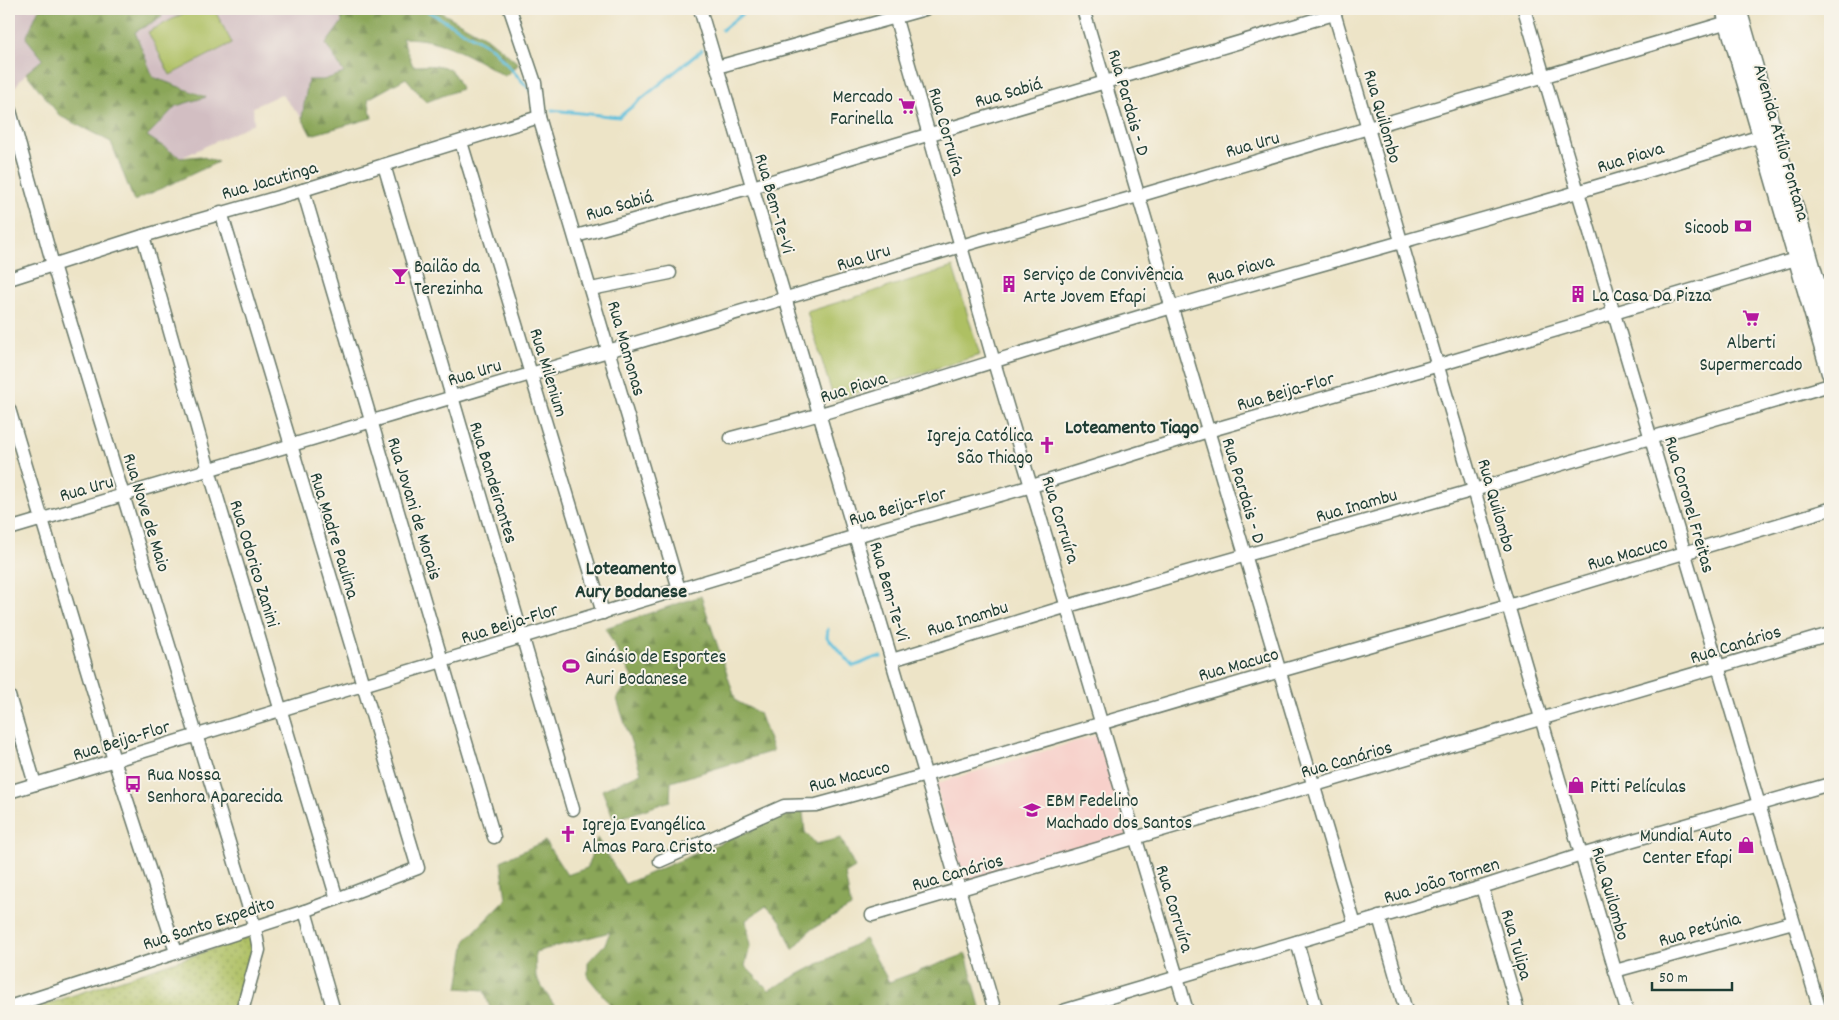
<svg xmlns="http://www.w3.org/2000/svg" width="1839" height="1020" font-family="Dekko,sans-serif">
	<defs>
		<pattern id="forest-firs" width="22" height="20" patternUnits="userSpaceOnUse" patternTransform="scale(1.25)"><rect width="22" height="20" fill="#8aa659"/><path d="M5 1l3.5 6h-7zM16 11l3.5 6h-7z" fill="#70884a"/></pattern>
		<pattern id="park-dots" width="8" height="8" patternUnits="userSpaceOnUse" patternTransform="scale(1.25)"><rect width="8" height="8" fill="#aec063"/><path d="M2 2h.1M6 6h.1" fill="none" stroke="#8d9d52" stroke-width="1.8" stroke-linecap="round"/></pattern>
	</defs>
	<rect width="100%" height="100%" fill="#f7f3e8"/>
	<filter id="ink" filterUnits="userSpaceOnUse"><feTurbulence type="fractalNoise" baseFrequency=".02" numOctaves="2"/><feDisplacementMap in="SourceGraphic" scale="10" xChannelSelector="R" yChannelSelector="G"/><feConvolveMatrix kernelMatrix="1 2 1 2 8 2 1 2 1" color-interpolation-filters="sRGB"/></filter>
	<filter id="wash" filterUnits="userSpaceOnUse"><feTurbulence type="fractalNoise" baseFrequency=".0096" numOctaves="4" result="noise"/><feDisplacementMap in="SourceGraphic" scale="20" xChannelSelector="R" yChannelSelector="G"/><feGaussianBlur stdDeviation="1.12" result="paint"/><feColorMatrix in="noise" values="0 0 0 0 0 0 0 0 0 0 0 0 0 0 0 0 0 1.4 0 .05"/><feComposite in="paint" operator="in"/></filter>
	<g filter="url(#wash)">
		<rect width="100%" height="100%" fill="#ede4c7"/>
		<polygon fill="#f7d0ca" points="1098,735 1128,836 965,885 935,784"/>
		<g fill="#d2bec2">
			<polygon points="9,9 39,9 26,38 43,59 26,73 15,87 9,82"/>
			<polygon points="159,9 340,9 344,73 323,80 308,80 302,118 281,94 253,107 254,123 181,158 147,136 176,106 206,96 153,77 135,32 161,17"/>
		</g>
		<g fill="#aec063" stroke="#667e4c">
			<polygon points="192,9 214,9 232,43 170,75 148,32"/>
			<polygon points="953,267 980,355 834,400 807,312"/>
		</g>
		<g fill="url(#forest-firs)" stroke="#547246">
			<polygon points="39,9 159,9 162,17 135,32 153,77 206,97 176,106 147,136 181,158 200,156 218,162 134,201 111,142 60,116 26,73 43,59 26,38"/>
			<path d="M340,9H435L489,39L519,64L505,76C469,56 444,38 402,38L413,66C439,66 451,60 461,89L426,102L406,78L368,99L372,118L311,135L302,118L308,80H323L344,73L326,44L342,22Z"/>
			<polygon points="701,596 736,701 759,713 773,751 671,782 670,801 614,820 602,790 641,773 617,699 632,677 605,628"/>
			<polygon points="803,811 805,832 816,844 841,838 855,868 845,874 851,907 810,930 793,950 781,921 766,906 746,920 750,946 745,966 769,990 865,939 889,982 966,954 981,1011 605,1011 610,1004 588,977 588,962 605,944 610,932 535,952 536,978 558,1011 491,1011 484,990 458,988 466,940 506,899 501,861 545,841 567,875 587,868 597,838 625,884 776,819"/>
		</g>
		<polygon fill="url(#park-dots)" stroke="#667e4c" points="252,936 254,944 234,1011 26,1011"/>
		<g fill="none" stroke-linecap="round" stroke-linejoin="round">
			<g stroke="#5ebfdc" stroke-width="3">
				<polyline points="424,9 492,48 532,92"/>
				<polyline points="722,30 748,9"/>
				<polyline points="552,110 619,117 702,50"/>
				<path d="M828,629L827,637L853,666C863,665 871,656 881,657"/>
			</g>
		</g>
	</g>
	<g filter="url(#ink)">
		<g fill="none" stroke-linecap="round" stroke-linejoin="round">
			<g stroke="#677767" stroke-width="15">
				<g id="minor">
					<polyline points="510,9 535,83 539,117 679,589"/>
					<polyline points="700,9 995,1011"/>
					<polyline points="893,9 994,362 1187,1011"/>
					<polyline points="1083,9 1355,925"/>
					<polyline points="1333,9 1627,1011"/>
					<polyline points="1524,9 1820,1011"/>
					<polyline points="717,67 925,9"/>
					<polyline points="9,107 53,265 255,928 259,950 242,1011"/>
					<polyline points="461,142 603,613"/>
					<polyline points="384,165 573,809"/>
					<polyline points="303,190 494,837"/>
					<polyline points="143,236 209,470 337,899"/>
					<polyline points="576,236 752,187 1334,14"/>
					<polyline points="9,279 143,236 303,190 539,117"/>
					<polyline points="591,289 670,273"/>
					<polyline points="9,409 114,760 176,952"/>
					<path d="M731,438C881,400 1027,349 1176,306C1371,249 1568,198 1761,136"/>
					<polyline points="9,529 978,241 1138,196 1728,22"/>
					<polyline points="892,660 1068,606 1474,490 1830,385"/>
					<polyline points="9,696 35,784"/>
					<polyline points="9,792 856,536 1032,486 1208,431 1422,370 1796,259"/>
					<polyline points="660,861 784,806 816,805 926,775 1280,671 1508,606 1830,509"/>
					<polyline points="1482,887 1518,1011"/>
					<polyline points="305,911 334,1011"/>
					<polyline points="872,915 1830,634"/>
					<polyline points="1379,917 1406,1011"/>
					<polyline points="1297,942 1317,1011"/>
					<polyline points="1615,971 1793,922"/>
					<polyline points="9,1007 305,911 418,868 221,212"/>
					<polyline points="1063,1011 1482,887 1581,855 1830,784"/>
				</g>
			</g>
			<g stroke="#677767" stroke-width="19">
				<g id="major">
					<polyline points="1724,9 1830,373"/>
					<polyline points="1738,9 1830,329"/>
				</g>
			</g>
			<use href="#minor" stroke="#fff" stroke-width="12"/>
			<use href="#major" stroke="#fff" stroke-width="16"/>
		</g>
	</g>
	<defs>
		<g id="supermarket-bare" transform="scale(1.35)"><path d="M-6-5.5h2.5l.6 2H6L4.5 2H-2.5L-4.4-4H-6ZM-1.5 3.2a1.3 1.3 0 1 0 .1 0ZM3 3.2a1.3 1.3 0 1 0 .1 0Z" fill="#b5179e" stroke="#f7f3e8" stroke-width="2.5" paint-order="stroke"/></g>
		<g id="bank-bare" transform="scale(1.35)"><path d="M-6-4H6V4H-6ZM0-2.3a2.3 2.3 0 1 0 0 4.6a2.3 2.3 0 1 0 0-4.6Z" fill="#b5179e" stroke="#f7f3e8" stroke-width="2.5" paint-order="stroke"/></g>
		<g id="bar-bare" transform="scale(1.35)"><path d="M-6-5H6L.8 .8V4.5H3.5V6h-7V4.5H-.8V.8Z" fill="#b5179e" stroke="#f7f3e8" stroke-width="2.5" paint-order="stroke"/></g>
		<g id="building-bare" transform="scale(1.35)"><path d="M-4-6H4V6H1V3H-1V6H-4ZM-2.5-4.3h1.7v1.8h-1.7ZM.8-4.3h1.7v1.8H.8ZM-2.5-1h1.7V.8h-1.7ZM.8-1h1.7V.8H.8Z" fill="#b5179e" stroke="#f7f3e8" stroke-width="2.5" paint-order="stroke"/></g>
		<g id="church-bare" transform="scale(1.35)"><path d="M-1.2-6h2.4v3.5h3.3v2.4h-3.3V6h-2.4V-.1h-3.3v-2.4h3.3Z" fill="#b5179e" stroke="#f7f3e8" stroke-width="2.5" paint-order="stroke"/></g>
		<g id="stadium-bare" transform="scale(1.35)"><path d="M0-5a6.5 5 0 1 0 0 10a6.5 5 0 1 0 0-10ZM-3.5-1.8h7v3.6h-7Z" fill="#b5179e" stroke="#f7f3e8" stroke-width="2.5" paint-order="stroke"/></g>
		<g id="bus-bare" transform="scale(1.35)"><path d="M-5-6H5V4H4V6H2V4H-2V6H-4V4H-5ZM-3.5-4V0h7V-4ZM-3.5 1.2v1.5H-2V1.2ZM2 1.2v1.5H3.5V1.2Z" fill="#b5179e" stroke="#f7f3e8" stroke-width="2.5" paint-order="stroke"/></g>
		<g id="shop-bare" transform="scale(1.35)"><path d="M-5-2.5h2.3a2.7 3.5 0 0 1 5.4 0H5L5.5 6h-11ZM-1.5-2.5h3a1.5 2.3 0 0 0-3 0Z" fill="#b5179e" stroke="#f7f3e8" stroke-width="2.5" paint-order="stroke"/></g>
		<g id="school-bare" transform="scale(1.35)"><path d="M0-5L7-2L0 1L-7-2ZM-4 1L0 2.5L4 1V4Q0 6-4 4Z" fill="#b5179e" stroke="#f7f3e8" stroke-width="2.5" paint-order="stroke"/></g>
	</defs>
	<g fill-rule="evenodd">
		<use href="#supermarket-bare" x="907" y="106"/>
		<use href="#bank-bare" x="1743" y="226"/>
		<use href="#bar-bare" x="400" y="276"/>
		<use href="#building-bare" x="1009" y="284"/>
		<use href="#building-bare" x="1578" y="294"/>
		<use href="#supermarket-bare" x="1751" y="318"/>
		<use href="#church-bare" x="1047" y="445"/>
		<use href="#stadium-bare" x="571" y="666"/>
		<use href="#bus-bare" x="133" y="784"/>
		<use href="#shop-bare" x="1576" y="785"/>
		<use href="#school-bare" x="1032" y="810"/>
		<use href="#church-bare" x="568" y="834"/>
		<use href="#shop-bare" x="1746" y="845"/>
	</g>
	<g text-anchor="middle" stroke-width="4" stroke-linejoin="round" paint-order="stroke">
		<g font-size="19" fill="#1f3d34" stroke="#f7f3e8">
			<text transform="translate(1008 91) rotate(-16)" y="7">Rua Sabiá</text>
			<text transform="translate(1130 102) rotate(74)" y="7">Rua Pardais - D</text>
			<text transform="translate(1384 116) rotate(74)" y="7">Rua Quilombo</text>
			<text transform="translate(948 131) rotate(74)" y="7">Rua Corruíra</text>
			<text transform="translate(1783 142) rotate(74)" y="7">Avenida Atílio Fontana</text>
			<text transform="translate(1252 143) rotate(-16)" y="7">Rua Uru</text>
			<text transform="translate(1630 156) rotate(-17)" y="7">Rua Piava</text>
			<text transform="translate(269 179) rotate(-16)" y="7">Rua Jacutinga</text>
			<text transform="translate(776 203) rotate(74)" y="7">Rua Bem-Te-Vi</text>
			<text transform="translate(619 204) rotate(-16)" y="7">Rua Sabiá</text>
			<text transform="translate(863 256) rotate(-17)" y="7">Rua Uru</text>
			<text transform="translate(1240 268) rotate(-16)" y="7">Rua Piava</text>
			<text transform="translate(628 348) rotate(74)" y="7">Rua Mamonas</text>
			<text transform="translate(474 371) rotate(-17)" y="7">Rua Uru</text>
			<text transform="translate(550 372) rotate(73)" y="7">Rua Milenium</text>
			<text transform="translate(853 386) rotate(-17)" y="7">Rua Piava</text>
			<text transform="translate(1285 390) rotate(-16)" y="7">Rua Beija-Flor</text>
			<text transform="translate(495 482) rotate(73)" y="7">Rua Bandeirantes</text>
			<text transform="translate(86 487) rotate(-16)" y="7">Rua Uru</text>
			<text transform="translate(1245 490) rotate(73)" y="7">Rua Pardais - D</text>
			<text transform="translate(1356 504) rotate(-16)" y="7">Rua Inambu</text>
			<text transform="translate(1691 504) rotate(74)" y="7">Rua Coronel Freitas</text>
			<text transform="translate(897 505) rotate(-16)" y="7">Rua Beija-Flor</text>
			<text transform="translate(1498 505) rotate(74)" y="7">Rua Quilombo</text>
			<text transform="translate(416 508) rotate(73)" y="7">Rua Jovani de Morais</text>
			<text transform="translate(148 512) rotate(73)" y="7">Rua Nove de Maio</text>
			<text transform="translate(1062 519) rotate(73)" y="7">Rua Corruíra</text>
			<text transform="translate(336 535) rotate(73)" y="7">Rua Madre Paulina</text>
			<text transform="translate(1627 552) rotate(-16)" y="7">Rua Macuco</text>
			<text transform="translate(256 563) rotate(73)" y="7">Rua Odorico Zanini</text>
			<text transform="translate(891 591) rotate(74)" y="7">Rua Bem-Te-Vi</text>
			<text transform="translate(967 617) rotate(-17)" y="7">Rua Inambu</text>
			<text transform="translate(509 622) rotate(-17)" y="7">Rua Beija-Flor</text>
			<text transform="translate(1735 643) rotate(-17)" y="7">Rua Canários</text>
			<text transform="translate(1238 663) rotate(-16)" y="7">Rua Macuco</text>
			<text transform="translate(121 739) rotate(-17)" y="7">Rua Beija-Flor</text>
			<text transform="translate(1346 758) rotate(-16)" y="7">Rua Canários</text>
			<text transform="translate(849 775) rotate(-14)" y="7">Rua Macuco</text>
			<text transform="translate(957 871) rotate(-16)" y="7">Rua Canários</text>
			<text transform="translate(1441 879) rotate(-17)" y="7">Rua João Tormen</text>
			<text transform="translate(1612 893) rotate(74)" y="7">Rua Quilombo</text>
			<text transform="translate(1176 908) rotate(73)" y="7">Rua Corruíra</text>
			<text transform="translate(208 922) rotate(-18)" y="7">Rua Santo Expedito</text>
			<text transform="translate(1699 928) rotate(-16)" y="7">Rua Petúnia</text>
			<text transform="translate(1518 944) rotate(74)" y="7">Rua Tulipa</text>
		</g>
		<g font-size="19" fill="#1f3d34" stroke="#f7f3e8" text-anchor="start">
			<text x="893" y="102" text-anchor="end">Mercado<tspan x="893" dy="22">Farinella</tspan></text>
			<text x="1729" y="233" text-anchor="end">Sicoob</text>
			<text x="414" y="272">Bailão da<tspan x="414" dy="22">Terezinha</tspan></text>
			<text x="1023" y="280">Serviço de Convivência<tspan x="1023" dy="22">Arte Jovem Efapi</tspan></text>
			<text x="1592" y="301">La Casa Da Pizza</text>
			<text x="1751" y="348" text-anchor="middle">Alberti<tspan x="1751" dy="22">Supermercado</tspan></text>
			<text x="1033" y="441" text-anchor="end">Igreja Católica<tspan x="1033" dy="22">São Thiago</tspan></text>
			<text x="585" y="662">Ginásio de Esportes<tspan x="585" dy="22">Auri Bodanese</tspan></text>
			<text x="147" y="780">Rua Nossa<tspan x="147" dy="22">Senhora Aparecida</tspan></text>
			<text x="1590" y="792">Pitti Películas</text>
			<text x="1046" y="806">EBM Fedelino<tspan x="1046" dy="22">Machado dos Santos</tspan></text>
			<text x="582" y="830">Igreja Evangélica<tspan x="582" dy="22">Almas Para Cristo.</tspan></text>
			<text x="1732" y="841" text-anchor="end">Mundial Auto<tspan x="1732" dy="22">Center Efapi</tspan></text>
		</g>
		<g font-size="20" font-weight="bold" fill="#1f3d34" stroke="#f7f3e8">
			<text x="1132" y="433">Loteamento Tiago</text>
			<text x="631" y="574">Loteamento<tspan x="631" dy="23">Aury Bodanese</tspan></text>
		</g>
	</g>
	<rect width="1839" height="1020" fill="none" stroke="#f7f3e8" stroke-width="30"/>
	<path d="M1652 982v8h80v-8" fill="none" stroke="#1f3d34" stroke-width="2.5"/>
	<text x="1659" y="982" font-size="15" fill="#1f3d34" stroke="#f7f3e8" stroke-width="4" paint-order="stroke">50 m</text>
</svg>
